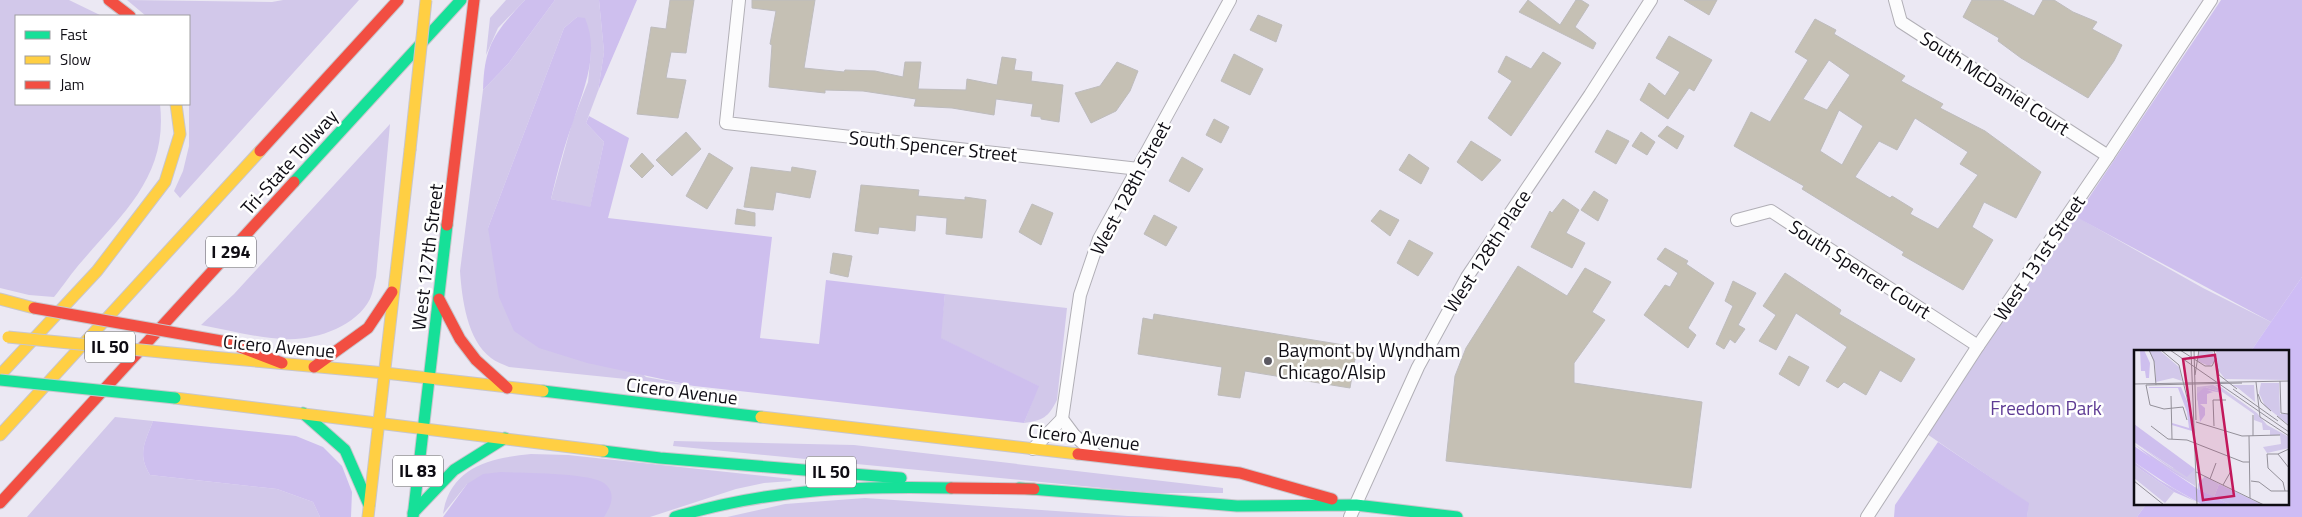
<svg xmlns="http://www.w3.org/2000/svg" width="2302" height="517" font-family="'Titillium Web',sans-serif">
	<rect width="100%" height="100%" fill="#ebe8f3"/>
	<g fill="#d2c8ea">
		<path d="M0,0H69L102,16H16V104H160C168,175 125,211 83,260C72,272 64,285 54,297L29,295L0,288Z"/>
		<polygon points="127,0 272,2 283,0 359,0 180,198 174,191 183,171 189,146 189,16 146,16"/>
		<polygon points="506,0 525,0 498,28 486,55 490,18"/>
		<path d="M555,0H599L604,52L598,91L586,123L604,142L590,208L551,199L572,123L588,82L591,52L577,17L564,28L488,228L646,377L694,386L509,367C503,364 496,362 491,358C467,340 462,299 460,271L483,90L508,64Z"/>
		<path d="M390,124L376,277C374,284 373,293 370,299C356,327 314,341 284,339C257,338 228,330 201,325L234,294Z"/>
		<polygon points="2070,213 2203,288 2271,322 2251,351 2136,351 2136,503 2147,503 2137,517 2027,517 2028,503 1924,432"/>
		<path d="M945,294L1067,308L1057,400C1048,418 1043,420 1024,423L1038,386L940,338Z"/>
		<path d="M115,417L153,421C145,442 137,454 150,475L277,489L313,502L320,517H27Z"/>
		<polygon points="674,441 854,445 1223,488 1223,493 1153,493 673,446"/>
		<path d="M531,454L568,455L792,479L791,481L764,483L736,489L650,517H604L467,484L443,514C450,467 490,458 531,454Z"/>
		<polygon points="865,498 1128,516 1172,517 727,517 785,504"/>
	</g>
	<g fill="#cebfee">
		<path d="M525,0H555L508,64L483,90C484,45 495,32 525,0Z"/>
		<polygon points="599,0 637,0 598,91 604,52"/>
		<polygon points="2221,0 2302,0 2302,277 2271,322 2076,217"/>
		<path d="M577,17L585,18C600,53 584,88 573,122C564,146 557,174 551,199L590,207L604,142L586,123L589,116L629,138L608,218L772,237L760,338L819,344L826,280L945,294L941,338L1039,386L1024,423L694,386L587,363L539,348L514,331L499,297L488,228L564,28Z"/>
		<path d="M153,421L296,436L323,447L342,466L352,492L351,517H320L313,502L277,489L150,475C137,454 145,442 153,421Z"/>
		<polygon points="1938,442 2029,503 2027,517 1894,517 1895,505"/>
		<path d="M501,472C522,473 591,473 604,483C617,493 611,506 604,517H443L467,484L483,474Z"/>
	</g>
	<polygon fill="#cebcf5" points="2302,277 2302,517 2137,517 2147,503 2288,503 2288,351 2251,351"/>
	<g fill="#c5c0b4" stroke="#bebcbd" fill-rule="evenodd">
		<polygon points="670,0 694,0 686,53 671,52 666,78 686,80 678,118 637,114 651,27 666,29"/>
		<polygon points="752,0 815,0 804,68 844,72 845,70 875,71 903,77 905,62 921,62 918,89 966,90 967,79 997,85 1002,57 1016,59 1014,70 1032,72 1031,81 1063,85 1059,122 1041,119 1041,117 1031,116 1033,104 996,99 994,115 952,108 914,106 916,99 863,91 825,90 825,93 769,87 772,45 770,44 776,11 752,8"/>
		<polygon points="1528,0 1560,25 1576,0 1581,0 1589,5 1575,27 1596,43 1593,49 1519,12"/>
		<polygon points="1684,0 1717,0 1709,15"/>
		<polygon points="1972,0 2002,0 2034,16 2043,0 2054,0 2073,12 2097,22 2092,29 2122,45 2114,61 2088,98 2021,58 1998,41 1999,38 1963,17"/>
		<polygon points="1258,15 1282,25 1276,42 1250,30"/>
		<path d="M1815,19L1836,30L1834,34L1905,76L1901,81L1943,104L1940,108L1985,131L2041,172L2016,218L1984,202L1972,227L1993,240L1963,290L1902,255L1904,252L1802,189L1804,186L1734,146L1751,112L1770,122L1808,60L1795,52ZM1829,60L1850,75L1827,110L1803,99ZM1839,110L1863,126L1842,165L1820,151ZM1915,118L1968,152L1960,164L1978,175L1938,229L1910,214L1913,209L1892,196L1890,198L1855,177L1879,141L1897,150Z"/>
		<polygon points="1669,36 1712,60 1694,91 1689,88 1668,119 1640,100 1649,83 1665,96 1680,72 1656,58"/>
		<polygon points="1543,52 1561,63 1511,136 1488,118 1512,81 1498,72 1506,56 1531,69"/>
		<polygon points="1234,54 1263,69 1250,95 1221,81"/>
		<polygon points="1117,62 1138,71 1130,91 1116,111 1091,123 1075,93 1100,86"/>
		<polygon points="1214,119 1229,127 1221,143 1206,135"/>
		<polygon points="1667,126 1684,136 1677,149 1658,136"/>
		<polygon points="1607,130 1629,141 1616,164 1595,152"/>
		<polygon points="686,132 701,149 672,176 656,160"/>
		<polygon points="1641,132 1655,142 1647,155 1632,146"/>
		<polygon points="1471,141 1501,160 1482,181 1457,162"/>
		<polygon points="642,153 654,166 642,178 630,166"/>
		<polygon points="709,153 733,168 707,209 686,196"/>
		<polygon points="1409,154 1429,168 1421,184 1399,170"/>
		<polygon points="1182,157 1203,169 1189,192 1169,181"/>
		<polygon points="751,167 791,172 792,167 816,171 810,198 776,192 773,210 744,207"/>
		<polygon points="861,185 919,190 918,196 965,200 965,197 986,200 982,238 946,234 947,218 916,215 915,231 879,227 878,234 855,231"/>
		<polygon points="1594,191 1608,200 1598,221 1581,210"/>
		<polygon points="1563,199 1579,210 1566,233 1585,243 1572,268 1531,247 1550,211 1552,213"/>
		<polygon points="1032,204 1053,213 1041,245 1019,232"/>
		<polygon points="737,209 755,213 755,226 735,224"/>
		<polygon points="1380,210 1399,220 1390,236 1371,221"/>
		<polygon points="1154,215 1177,227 1166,246 1144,234"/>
		<polygon points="1409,240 1433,253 1418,276 1397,263"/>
		<polygon points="1665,248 1688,261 1686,264 1714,283 1688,328 1696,335 1688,348 1644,315 1665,285 1670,287 1678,273 1657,259"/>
		<polygon points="833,253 852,256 848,277 830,273"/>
		<polygon points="1518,266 1567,296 1585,268 1611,282 1592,312 1605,320 1574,363 1574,383 1702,402 1691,488 1446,461 1455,376 1466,348"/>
		<polygon points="1785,273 1841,310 1839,314 1915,359 1901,382 1880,370 1866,395 1844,382 1838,388 1826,381 1847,347 1796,313 1776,350 1759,341 1776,315 1763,306"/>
		<polygon points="1733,281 1756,293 1738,325 1745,329 1735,343 1730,339 1724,349 1716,344 1733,306 1725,301"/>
		<polygon points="1154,314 1350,346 1349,352 1356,353 1350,388 1245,371 1240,398 1218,395 1222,367 1138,354 1143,318 1153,320"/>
		<polygon points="1789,356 1809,367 1799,386 1779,374"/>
	</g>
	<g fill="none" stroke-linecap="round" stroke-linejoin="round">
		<g stroke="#b1afb6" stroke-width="14">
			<g id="street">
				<polyline points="739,0 726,123 1139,169"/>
				<polyline points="1895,0 1901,22 2108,156"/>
				<polyline points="1737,220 1771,211 1978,346"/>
				<polyline points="1062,419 1074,435 1096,455"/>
				<polyline points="1033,449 1062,419 1080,295 1099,239 1230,0"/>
				<polyline points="1350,517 1418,367 1467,277 1590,95 1651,0"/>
				<polyline points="1867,517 1978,346 2108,156 2211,0"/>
			</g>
		</g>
		<g stroke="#c8c6cc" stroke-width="13">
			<g id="fast">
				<polyline points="294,182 461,0"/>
				<polyline points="543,391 761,417"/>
				<polyline points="303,413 345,450 369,505"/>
				<polyline points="603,451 660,458 901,478"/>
				<polyline points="1019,488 1237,506 1356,505 1457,517"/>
				<polyline points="413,513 454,470 505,438"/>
				<polyline points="413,517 447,225"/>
				<path d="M675,517C769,489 854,486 951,488"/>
			</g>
		</g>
		<g stroke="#c8c6cc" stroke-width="13">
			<g id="slow">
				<polyline points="0,299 34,308"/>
				<polyline points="212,357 385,373 543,391"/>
				<polyline points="0,375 97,271 165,182 180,134 176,104"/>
				<polyline points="175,398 603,451"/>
				<polyline points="761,417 1078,454"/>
				<polyline points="0,435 260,151"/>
				<polyline points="368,517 410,150"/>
			</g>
		</g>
		<g stroke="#c8c6cc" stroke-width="13">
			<g id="jam">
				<polyline points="109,0 130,16"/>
				<polyline points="260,151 398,0"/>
				<polyline points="447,225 474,0"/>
				<polyline points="439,299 460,339 476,360 507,388"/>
				<polyline points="227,342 282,363"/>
				<polyline points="314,367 368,328 392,292"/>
				<polyline points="1078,454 1240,473 1332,499"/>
				<polyline points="951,488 1034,489"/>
				<polyline points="0,503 294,182"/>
			</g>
		</g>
		<use href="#street" stroke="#fcfcfd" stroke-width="12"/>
		<use href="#fast" stroke="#16e098" stroke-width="11"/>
		<use href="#slow" stroke="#ffcf43" stroke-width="11"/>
		<use href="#jam" stroke="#f24e42" stroke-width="11"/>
		<g stroke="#c8c6cc" stroke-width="13" stroke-linecap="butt">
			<polyline id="fast-bridge" points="0,380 175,398"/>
		</g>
		<g stroke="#c8c6cc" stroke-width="13" stroke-linecap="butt">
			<g id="slow-bridge">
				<polyline points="410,150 426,0"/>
				<polyline points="8,337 212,357"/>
			</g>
		</g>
		<g stroke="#c8c6cc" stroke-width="13" stroke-linecap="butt">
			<polyline id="jam-bridge" points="34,308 227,342"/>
		</g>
		<use href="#fast-bridge" stroke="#16e098" stroke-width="11"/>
		<use href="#slow-bridge" stroke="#ffcf43" stroke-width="11"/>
		<use href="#jam-bridge" stroke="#f24e42" stroke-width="11"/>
	</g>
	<circle fill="#5b5961" stroke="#fff" stroke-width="2" cx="1268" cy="361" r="5"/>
	<g text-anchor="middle" stroke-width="5" stroke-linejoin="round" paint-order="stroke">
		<g fill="#fff" stroke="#56555a" stroke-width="1">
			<rect x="206" y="236.5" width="50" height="31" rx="4"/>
			<rect x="85" y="331.5" width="50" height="31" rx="4"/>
			<rect x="393" y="455.5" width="50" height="31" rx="4"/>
			<rect x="806" y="456.5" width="50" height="31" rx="4"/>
		</g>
		<g font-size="18" font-weight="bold" fill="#0e0c13">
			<text x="231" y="258">I 294</text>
			<text x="110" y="353">IL 50</text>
			<text x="418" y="477">IL 83</text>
			<text x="831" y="478">IL 50</text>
		</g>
		<g font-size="19" fill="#0e0c13" stroke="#fff">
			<text transform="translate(1995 83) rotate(33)" y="7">South McDaniel Court</text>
			<text transform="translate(933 146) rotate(6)" y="7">South Spencer Street</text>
			<text transform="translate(289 162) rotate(-48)" y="7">Tri-State Tollway</text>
			<text transform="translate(1130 188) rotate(-62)" y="7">West 128th Street</text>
			<text transform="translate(1487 251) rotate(-57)" y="7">West 128th Place</text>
			<text transform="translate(427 257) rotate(-83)" y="7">West 127th Street</text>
			<text transform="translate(2039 258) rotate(-56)" y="7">West 131st Street</text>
			<text transform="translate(1860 269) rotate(33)" y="7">South Spencer Court</text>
			<text transform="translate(279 346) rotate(5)" y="7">Cicero Avenue</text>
			<text transform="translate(682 391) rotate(7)" y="7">Cicero Avenue</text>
			<text transform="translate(1084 437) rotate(7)" y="7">Cicero Avenue</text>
		</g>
		<g font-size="19" fill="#0e0c13" stroke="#fff" text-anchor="start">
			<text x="1278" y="357">Baymont by Wyndham<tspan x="1278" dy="22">Chicago/Alsip</tspan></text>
		</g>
		<g font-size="19" fill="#5e3b94" stroke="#fff">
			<text x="2046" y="415">Freedom Park</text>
		</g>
	</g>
	<g transform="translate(2134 350)">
		<rect width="155" height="155" fill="#ebe8f3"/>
		<path d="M15,0H25L45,17L48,31L39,28L22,32L21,14ZM66,0L79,2L81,11L75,16L63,11ZM82,0H155V30L91,29L84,20ZM127,33H145L146,64H154L155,75L131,56L125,43ZM79,35L88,40L81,35H84L123,63L133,75L155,87V98L133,103L129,97L147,94L146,85H136V80H129L128,73L120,70V64L87,41L73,43L84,41L71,37L63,51V37ZM98,35H120L121,52L104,38ZM0,92L39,118L61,119V136ZM0,115L40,142L31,153L0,128ZM71,126L85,134L80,147L64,139V134Z" fill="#d2c8ea"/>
		<path d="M6,0H10L16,13L15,28H12L11,21H7ZM15,37H47L55,56L58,81L38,75V73L55,78L53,62L44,38H15V45ZM71,37L89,43L73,40L79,42L73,44V54H66L71,58V65L66,72L63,44ZM0,74L61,119L53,127L0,92ZM0,94L48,126L60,135L21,111ZM0,112L25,130L61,151L40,142L0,115ZM85,134L129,155H97L80,147Z" fill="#cebfee"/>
		<path d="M0,96L64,139L97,155H69L39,138L0,112Z" fill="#cebcf5"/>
		<path fill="none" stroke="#939099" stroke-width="1" d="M15,0L20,11L22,35M27,0L45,15L59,72M36,0L155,82M46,0L71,16H78L82,8M57,0L63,155M60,0L62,70M80,0L85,25L103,39M61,25L65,0M146,31L147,63L154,64M122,32L126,67L155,86M0,34L155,31M12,35L16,55L30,59L49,57L53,70M12,35L108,33M99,39L144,71M124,44L127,52L137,61M37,46L38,89M119,65V86M143,66L155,76M62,72L108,86L146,85M17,76L34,89L53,90L109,112H116M80,76L79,50H92M115,86L116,148M144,104L155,118M62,122L130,155M76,129L82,113M0,131L30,155M117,131L125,132L137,141H155M89,135L97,121M151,141L149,132L134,118L133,104H144L155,99"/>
		<path fill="#c2185b" fill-opacity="0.15" stroke="#c2185b" stroke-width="2.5" d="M81,5L100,146L69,150L49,9Z"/>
		<rect width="155" height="155" fill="none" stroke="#0e0c13" stroke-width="2.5"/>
	</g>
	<rect x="15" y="15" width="175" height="90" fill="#ffffff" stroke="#9f9ea1"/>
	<rect x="25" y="31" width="25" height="8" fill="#16e098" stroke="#9f9ea1"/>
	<text x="60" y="40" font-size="15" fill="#0e0c13">Fast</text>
	<rect x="25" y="56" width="25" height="8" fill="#ffcf43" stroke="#9f9ea1"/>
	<text x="60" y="65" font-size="15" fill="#0e0c13">Slow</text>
	<rect x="25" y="81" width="25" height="8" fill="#f24e42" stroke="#9f9ea1"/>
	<text x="60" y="90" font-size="15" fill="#0e0c13">Jam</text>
</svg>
